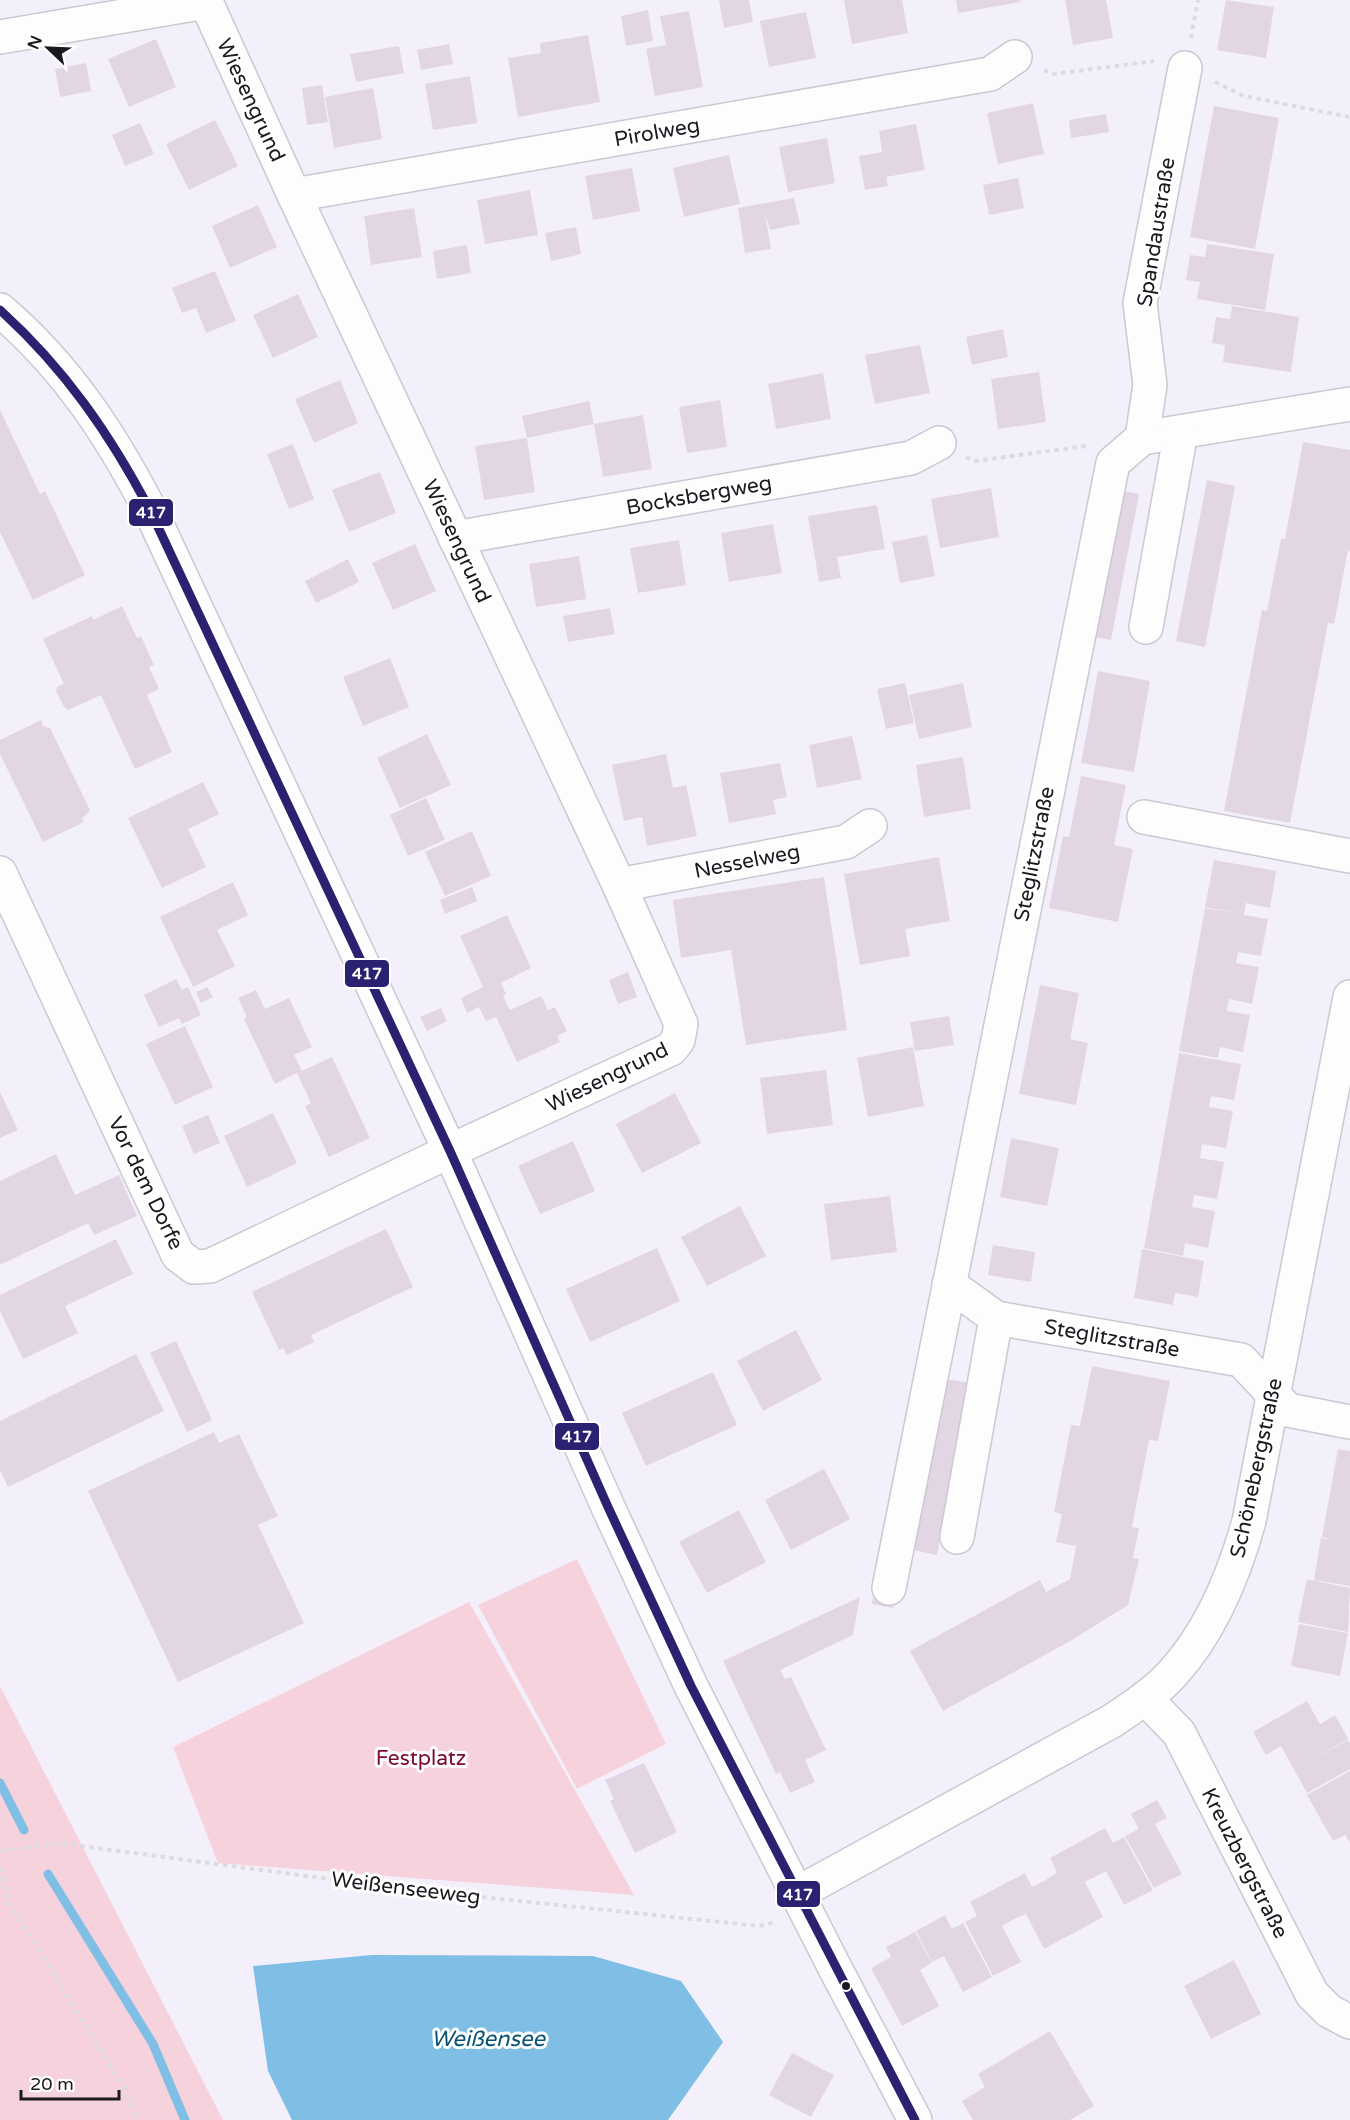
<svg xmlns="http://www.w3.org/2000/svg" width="1350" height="2120" font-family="'Varela Round',sans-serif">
	<rect width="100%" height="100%" fill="#f4f0fb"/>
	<g fill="#f6d2dc">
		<polygon points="577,1559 666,1744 577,1789 478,1605"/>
		<polygon points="469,1602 634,1895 218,1863 173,1747"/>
		<polygon points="0,1686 223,2120 0,2120"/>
	</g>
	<polygon fill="#7fbee5" points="372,1955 593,1956 681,1981 723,2042 668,2120 292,2120 268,2071 253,1966"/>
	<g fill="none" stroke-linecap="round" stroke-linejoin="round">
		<g stroke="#7fbee5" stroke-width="9">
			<polyline points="0,1783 24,1830"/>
			<polyline points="48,1874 153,2044 185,2120"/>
		</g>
	</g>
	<g fill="#e3d6e4">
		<polygon points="719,0 749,0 753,22 724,28"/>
		<polygon points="844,0 902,0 908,33 852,44"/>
		<polygon points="956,0 1020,0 1020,2 958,13"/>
		<polygon points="1065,0 1106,0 1113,38 1073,45"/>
		<polygon points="1226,0 1274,7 1266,58 1217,50"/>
		<polygon points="648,10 653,41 626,46 621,16"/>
		<polygon points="689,11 703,87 655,96 646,49 666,45 660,16"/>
		<polygon points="806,12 816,58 769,67 760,21"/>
		<polygon points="588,35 600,102 518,117 508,58 541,53 540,43"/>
		<polygon points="156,39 176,87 129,107 108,59"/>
		<polygon points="449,44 453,64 421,70 417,50"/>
		<polygon points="399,46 404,73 356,82 350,54"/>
		<polygon points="86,63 91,91 60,97 55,69"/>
		<polygon points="470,76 477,123 433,130 425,84"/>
		<polygon points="322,85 328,122 307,125 302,88"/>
		<polygon points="373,88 382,139 334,148 325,97"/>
		<polygon points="1033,103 1044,154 998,164 987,113"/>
		<polygon points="1214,106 1279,118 1255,249 1190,237"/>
		<polygon points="1106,114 1109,132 1071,138 1069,120"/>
		<polygon points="215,120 238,166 189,190 166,144"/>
		<polygon points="140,123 154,154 125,166 112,135"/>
		<polygon points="916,124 925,170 886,177 888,186 865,190 859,156 882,152 879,131"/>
		<polygon points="827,138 835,183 788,192 779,147"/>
		<polygon points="729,155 740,204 684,217 673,168"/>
		<polygon points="632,168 640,211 593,220 585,176"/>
		<polygon points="1018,178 1024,208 989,215 983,185"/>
		<polygon points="530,190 538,235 485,244 477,200"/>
		<polygon points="794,198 800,224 770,230 765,213 771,249 745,253 738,208"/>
		<polygon points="258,205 277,247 230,268 212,226"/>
		<polygon points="414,208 422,257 371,265 364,216"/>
		<polygon points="576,227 581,254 551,261 545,233"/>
		<polygon points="1207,244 1274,254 1265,310 1197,299 1200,282 1186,280 1190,255 1205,257"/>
		<polygon points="467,245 471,273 437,279 433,251"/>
		<polygon points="215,271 236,321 206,333 196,308 182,313 172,288"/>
		<polygon points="298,294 318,337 273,358 253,315"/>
		<polygon points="1232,306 1299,317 1291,372 1223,362 1225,345 1212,343 1216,317 1230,319"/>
		<polygon points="1003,329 1008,357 972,365 966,337"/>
		<polygon points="920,345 930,393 875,404 865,355"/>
		<polygon points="1039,372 1046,422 998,429 991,379"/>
		<polygon points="823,373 831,419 776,429 768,384"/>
		<polygon points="340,380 358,423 314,443 295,399"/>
		<polygon points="720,400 727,447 687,453 679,407"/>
		<polygon points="589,401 594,424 527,438 522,416"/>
		<polygon points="0,410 40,494 45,491 85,575 33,600 0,532"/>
		<polygon points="643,415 652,469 603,477 594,424"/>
		<polygon points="527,438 535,492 484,500 475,446"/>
		<polygon points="1303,442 1350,450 1350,551 1348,550 1334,624 1328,623 1290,823 1224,811 1262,610 1267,611 1281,539 1285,539"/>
		<polygon points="293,444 314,499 289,509 267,454"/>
		<polygon points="380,472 396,513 349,532 332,490"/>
		<polygon points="1207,480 1235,486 1205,647 1176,641"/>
		<polygon points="991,488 999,537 940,548 931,499"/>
		<polygon points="1113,489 1139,494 1111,640 1085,635"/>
		<polygon points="877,505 885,549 837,557 841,578 819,582 808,516"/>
		<polygon points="773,524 782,573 729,582 721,533"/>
		<polygon points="927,535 935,576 900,583 892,542"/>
		<polygon points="679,540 686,585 638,593 630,548"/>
		<polygon points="415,544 436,591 393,610 372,563"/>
		<polygon points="579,556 586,599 536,607 529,564"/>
		<polygon points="348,559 359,582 316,603 305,581"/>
		<polygon points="122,606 137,638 141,636 154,665 149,667 159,689 147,695 172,752 135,769 101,695 68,710 64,707 56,691 58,686 64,684 43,639 92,616 93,620"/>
		<polygon points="610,608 615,634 568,642 563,616"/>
		<polygon points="390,658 409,707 363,726 343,677"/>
		<polygon points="1098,671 1150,681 1134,772 1081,763"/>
		<polygon points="905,683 914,723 886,729 877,689"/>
		<polygon points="963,683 972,727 919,739 909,695"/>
		<polygon points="41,720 43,726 50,728 90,810 86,815 82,818 84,822 43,842 0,754 0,740"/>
		<polygon points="427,734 451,785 400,808 377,758"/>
		<polygon points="852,736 862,779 817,788 809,745"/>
		<polygon points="666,754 673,788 686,785 697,836 647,846 642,817 624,821 612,765"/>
		<polygon points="963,757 971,809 924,817 916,765"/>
		<polygon points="780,763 787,797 773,800 776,814 729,823 720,773"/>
		<polygon points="1081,776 1126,785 1114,845 1133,849 1118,922 1049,908 1063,836 1069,837"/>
		<polygon points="203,782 219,814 188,829 206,867 162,888 128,818"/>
		<polygon points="426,798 445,840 408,856 390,815"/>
		<polygon points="472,831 491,876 445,896 425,852"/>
		<polygon points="939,857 950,921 905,929 910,956 860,965 844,874"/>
		<polygon points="1214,860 1276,871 1270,908 1246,903 1244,915 1268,919 1261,956 1238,952 1236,963 1259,967 1252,1004 1229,999 1227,1011 1250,1015 1243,1052 1220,1047 1218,1058 1179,1051 1205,908 1240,914 1205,907"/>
		<polygon points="824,877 847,1030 746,1045 731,950 681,958 673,900"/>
		<polygon points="233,882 248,915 217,930 235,966 193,987 160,917"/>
		<polygon points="472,887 477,901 445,914 440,900"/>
		<polygon points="507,915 531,968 501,983 506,994 503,996 510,1010 541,996 548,1010 555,1007 567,1031 557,1036 560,1042 517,1062 496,1017 486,1021 479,1007 467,1013 461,998 483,987 460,936"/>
		<polygon points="628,972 637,997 618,1004 609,980"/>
		<polygon points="176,979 182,990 188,987 201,1015 182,1024 179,1018 159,1027 144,995"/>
		<polygon points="1040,985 1079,993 1070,1039 1088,1043 1076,1105 1019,1094"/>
		<polygon points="207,987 213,997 201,1003 196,992"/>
		<polygon points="256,990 265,1009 289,998 312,1047 294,1055 302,1071 332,1057 370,1138 329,1157 305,1106 311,1103 297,1073 275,1084 244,1019 247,1017 238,998"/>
		<polygon points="441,1008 447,1021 427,1031 420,1017"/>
		<polygon points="949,1016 954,1045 915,1051 910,1022"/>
		<polygon points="185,1026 213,1087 175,1105 146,1044"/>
		<polygon points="913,1047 924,1106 868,1117 857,1058"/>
		<polygon points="1179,1053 1241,1064 1234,1100 1211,1096 1209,1107 1233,1111 1226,1148 1202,1144 1200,1158 1224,1162 1217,1199 1194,1195 1192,1207 1215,1211 1208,1248 1185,1243 1183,1256 1144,1248"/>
		<polygon points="826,1070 833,1125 767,1134 760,1078"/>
		<polygon points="0,1092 18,1130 0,1138"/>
		<polygon points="675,1093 701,1143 642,1173 616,1124"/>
		<polygon points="273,1113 297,1163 247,1187 224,1136"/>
		<polygon points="208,1115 220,1143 194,1154 182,1126"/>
		<polygon points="1011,1138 1059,1148 1047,1206 1000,1197"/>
		<polygon points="573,1141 595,1191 540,1214 518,1166"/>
		<polygon points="56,1154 75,1195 119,1175 137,1216 94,1235 88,1223 0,1265 0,1181"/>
		<polygon points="890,1196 897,1252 831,1260 824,1204"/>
		<polygon points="740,1206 766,1256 707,1286 681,1237"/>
		<polygon points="386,1229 413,1287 311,1335 314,1342 287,1355 283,1348 279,1350 252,1292"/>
		<polygon points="116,1239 133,1274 65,1306 78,1333 23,1359 0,1311 0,1295"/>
		<polygon points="993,1245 1035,1252 1031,1282 988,1275"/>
		<polygon points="657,1248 680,1301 590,1342 566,1289"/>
		<polygon points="1142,1249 1204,1261 1198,1297 1175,1293 1173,1305 1134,1298"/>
		<polygon points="796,1330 822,1380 763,1411 737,1361"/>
		<polygon points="176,1341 212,1420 187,1432 150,1353"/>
		<polygon points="136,1354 164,1411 8,1487 0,1470 0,1421"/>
		<polygon points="1092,1366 1170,1381 1158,1441 1149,1440 1132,1527 1139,1528 1133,1558 1139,1559 1128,1605 1072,1640 943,1711 910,1651 1040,1580 1046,1592 1070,1579 1076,1546 1056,1542 1062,1514 1054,1512 1071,1425 1080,1426"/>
		<polygon points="713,1372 737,1425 646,1466 622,1413"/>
		<polygon points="942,1378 970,1383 937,1555 908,1549"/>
		<polygon points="214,1432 219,1443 239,1434 278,1516 258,1525 304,1623 178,1682 88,1491"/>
		<polygon points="1338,1449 1350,1451 1350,1586 1314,1580 1321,1538 1334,1540 1322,1537"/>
		<polygon points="824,1469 850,1519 791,1550 765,1500"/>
		<polygon points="739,1510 766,1562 707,1593 679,1542"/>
		<polygon points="1307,1579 1350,1588 1348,1632 1298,1622"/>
		<polygon points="874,1591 895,1595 893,1608 872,1604"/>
		<polygon points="860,1597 853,1635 780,1670 785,1679 791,1677 826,1750 805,1760 815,1782 790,1793 780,1772 776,1774 723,1661"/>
		<polygon points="1299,1624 1348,1633 1340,1676 1291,1666"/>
		<polygon points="1307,1701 1320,1724 1335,1715 1348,1739 1307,1763 1348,1740 1350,1743 1350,1769 1307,1793 1281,1746 1266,1755 1253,1732"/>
		<polygon points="644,1763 677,1832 635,1853 610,1801 614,1799 605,1780"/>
		<polygon points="1350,1771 1350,1843 1345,1835 1333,1841 1307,1795"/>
		<polygon points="1157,1800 1167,1818 1155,1824 1182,1874 1154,1888 1125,1836 1139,1829 1131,1814"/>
		<polygon points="1105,1828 1113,1843 1124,1837 1153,1890 1124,1905 1106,1871 1085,1882 1103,1917 1044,1949 1026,1914 1014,1919 1002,1926 1021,1962 993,1976 965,1922 977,1916 970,1902 1025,1873 1032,1887 1044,1881 1057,1873 1050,1858"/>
		<polygon points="945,1915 952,1929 963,1923 992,1977 963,1992 944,1956 932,1962 916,1931"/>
		<polygon points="915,1932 932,1963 920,1970 939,2006 902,2026 871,1968 891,1957 886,1947"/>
		<polygon points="1234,1960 1261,2014 1211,2039 1184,1986"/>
		<polygon points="1050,2031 1094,2106 1070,2120 973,2120 962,2101 985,2087 978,2074"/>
		<polygon points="792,2053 834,2075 811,2117 769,2095"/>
	</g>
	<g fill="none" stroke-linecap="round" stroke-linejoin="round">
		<g stroke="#cbc8d1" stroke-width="36">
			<g id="minor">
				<polyline points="0,37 206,2 294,195 619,885 681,1024 678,1040 671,1049 450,1151 210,1266 194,1267 178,1255 0,873"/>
				<polyline points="1185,68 1140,303 1150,385 1142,438 1350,404"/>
				<polyline points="294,195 990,74 1015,57"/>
				<path d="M0,310C67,367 111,435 151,512L450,1151L608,1507L691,1686L835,1968L915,2120"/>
				<polyline points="455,538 911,458 939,443"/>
				<polyline points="1146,627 1181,432"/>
				<polyline points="1144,817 1350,856"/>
				<polyline points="619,885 846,842 870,826"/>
				<polyline points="949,1284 996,1318 1241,1360 1288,1410 1350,1422"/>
				<polyline points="957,1537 996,1318"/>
				<polyline points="889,1588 1113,463 1142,438"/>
				<polyline points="1145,1698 1179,1733 1312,1994 1329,2011 1350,2022"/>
				<path d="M798,1893L1112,1721C1133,1707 1156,1692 1173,1673C1212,1630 1234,1575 1249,1521L1350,997"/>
			</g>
		</g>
		<g stroke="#dcdbde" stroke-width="4" stroke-dasharray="4.5 4.5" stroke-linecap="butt">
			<polyline points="1191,38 1198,0"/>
			<polyline points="1044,70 1054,74 1154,61"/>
			<polyline points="1215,82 1244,96 1350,117"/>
			<polyline points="966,457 975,461 1086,446"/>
			<polyline points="0,1851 58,1843 405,1889 759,1926 776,1922"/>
			<polyline points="0,1868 8,1901 125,2089 136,2120"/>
		</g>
		<use href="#minor" stroke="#fdfdfe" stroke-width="33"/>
		<g stroke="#fff" stroke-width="14">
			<path id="bus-1" d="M0,310C65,369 110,434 151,512L450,1151L608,1507L691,1686L915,2120"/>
		</g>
		<use href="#bus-1" stroke="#2b2171" stroke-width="9"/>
	</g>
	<circle fill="#1b181f" stroke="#fff" stroke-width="2" cx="846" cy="1986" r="5"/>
	<g text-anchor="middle" stroke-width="6" stroke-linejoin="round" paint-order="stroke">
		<g font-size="21" fill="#1b181f" stroke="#fff">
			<text transform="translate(251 100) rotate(65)" y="7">Wiesengrund</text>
			<text transform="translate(657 132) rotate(-10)" y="7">Pirolweg</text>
			<text transform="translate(1156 232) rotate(-81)" y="7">Spandaustraße</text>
			<text transform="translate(699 495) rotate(-10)" y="7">Bocksbergweg</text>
			<text transform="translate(457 541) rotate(65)" y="7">Wiesengrund</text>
			<text transform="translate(1034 854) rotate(-79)" y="7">Steglitzstraße</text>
			<text transform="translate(747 861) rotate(-11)" y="7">Nesselweg</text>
			<text transform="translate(607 1077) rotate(-26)" y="7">Wiesengrund</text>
			<text transform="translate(146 1183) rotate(64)" y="7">Vor dem Dorfe</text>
			<text transform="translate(1112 1338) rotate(10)" y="7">Steglitzstraße</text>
			<text transform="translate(1256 1468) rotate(-78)" y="7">Schönebergstraße</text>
			<text transform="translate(1245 1863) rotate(63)" y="7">Kreuzbergstraße</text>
			<text transform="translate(406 1888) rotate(7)" y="7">Weißenseeweg</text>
		</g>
		<g font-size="21" fill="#7b0a31" stroke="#fff">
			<text x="421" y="1765">Festplatz</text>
		</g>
		<g font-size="22" font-style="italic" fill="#095476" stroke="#fff">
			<text x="488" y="2046">Weißensee</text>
		</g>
	</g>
	<g stroke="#fff" stroke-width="2">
		<rect x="128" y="498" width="46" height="29" rx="6" fill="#2b2171"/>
		<rect x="344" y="959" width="46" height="29" rx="6" fill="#2b2171"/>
		<rect x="554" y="1422" width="46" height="29" rx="6" fill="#2b2171"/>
		<rect x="776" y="1880" width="45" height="28" rx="6" fill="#2b2171"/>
	</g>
	<g font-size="16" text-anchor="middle" font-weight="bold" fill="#fff">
		<text x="151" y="518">417</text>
		<text x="367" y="979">417</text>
		<text x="577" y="1442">417</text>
		<text x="798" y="1900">417</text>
	</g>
	<g transform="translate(48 48) rotate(293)" stroke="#ffffff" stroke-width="4.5" paint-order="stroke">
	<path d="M0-4.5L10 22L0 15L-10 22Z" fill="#1b181f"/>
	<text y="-9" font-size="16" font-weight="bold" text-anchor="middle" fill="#1b181f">N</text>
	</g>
	<path d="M21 2090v9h98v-9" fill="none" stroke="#1b181f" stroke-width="3"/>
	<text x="30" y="2090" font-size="18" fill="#1b181f" stroke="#ffffff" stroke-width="4.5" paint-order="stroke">20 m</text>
</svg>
